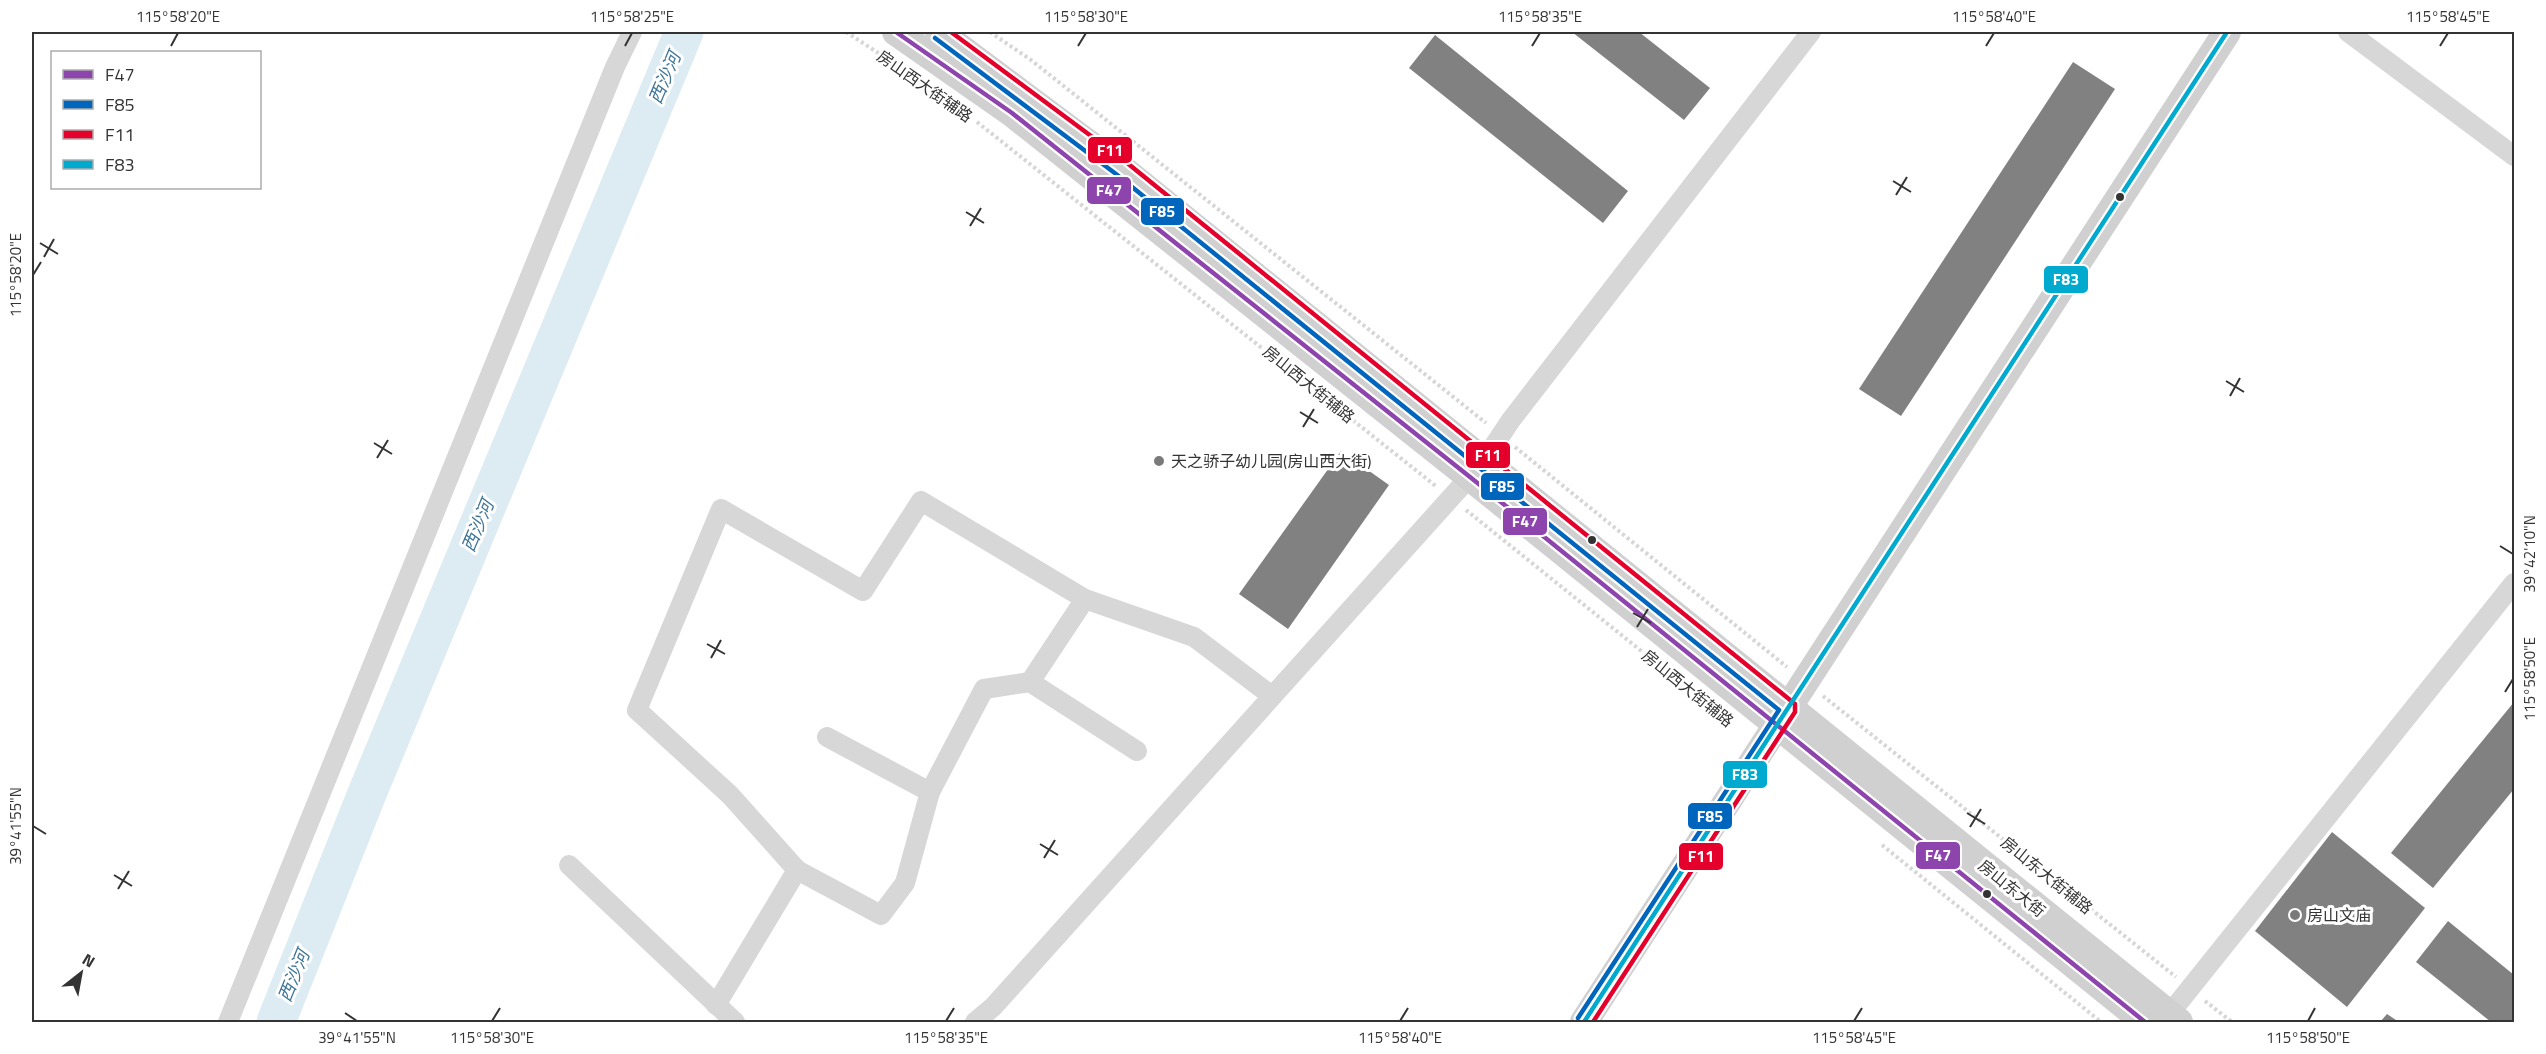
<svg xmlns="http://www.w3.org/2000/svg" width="2546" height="1054" font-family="'Titillium Web','Noto Sans SC',sans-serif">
	<rect width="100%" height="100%" fill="#fff"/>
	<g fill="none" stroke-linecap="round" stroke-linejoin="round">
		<polyline stroke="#ddebf3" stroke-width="39" points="276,1022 368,791 684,32"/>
	</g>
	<g fill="#818181">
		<polygon points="1572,32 1639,32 1710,88 1684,120"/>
		<polygon points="1435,35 1628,191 1603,223 1409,68"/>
		<polygon points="2073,62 2115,89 1901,416 1859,389"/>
		<polygon points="1341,451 1389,485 1288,629 1239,594"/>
		<polygon points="2514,702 2514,789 2433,888 2391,853"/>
		<polygon points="2332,832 2425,908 2347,1007 2255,931"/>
		<polygon points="2448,921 2514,975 2514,1022 2491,1022 2416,962"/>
		<polygon points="2387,1014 2399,1022 2380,1022"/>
	</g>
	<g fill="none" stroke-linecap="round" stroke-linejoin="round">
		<g stroke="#d6d6d6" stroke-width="4" stroke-dasharray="3 3" stroke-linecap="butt">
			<polyline points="846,32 883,56"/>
			<polyline points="990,32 1031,60 1486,423"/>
			<polyline points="977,122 1437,487"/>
			<polyline points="1515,447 1787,667"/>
			<polyline points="1466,510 1701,699"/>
			<polyline points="1823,696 2176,977"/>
			<polyline points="1882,845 2101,1022"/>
			<polyline points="2205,1001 2232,1022"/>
		</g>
		<g stroke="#d7d7d7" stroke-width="20">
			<polyline points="2348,32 2514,156"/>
			<polyline points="1030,682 1137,751"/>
			<polyline points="827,737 930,792"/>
			<polyline points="569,865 735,1022"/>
			<polyline points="797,870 881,915 905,883 930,792 984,689 1030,682 1085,599"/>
			<polyline points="716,1005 797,870 730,795 637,710 721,509 863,591 921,501 1085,599 1194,637 1272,696"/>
			<polyline points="228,1022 615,67 632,32"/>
			<polyline points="975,1022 993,1007 1483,462 1511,420 1811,32"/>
			<polyline points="2163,1022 2514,583"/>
		</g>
		<g stroke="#d0d0d0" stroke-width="28">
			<polyline points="896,32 1012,113 1470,477 2145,1022"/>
			<polyline points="939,32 1121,168 2179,1022"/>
			<polyline points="1584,1022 2227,32"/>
		</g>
		<g stroke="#fff" stroke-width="9">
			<polyline id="bus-1" points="896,32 1012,113 1470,477 2145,1022"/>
		</g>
		<g stroke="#fff" stroke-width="9">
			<polyline id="bus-2" points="935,38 1116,174 1779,710 1578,1018"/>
		</g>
		<g stroke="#fff" stroke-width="9">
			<polyline id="bus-3" points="951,32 1126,162 1795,704 1795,712 1593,1022"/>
		</g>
		<g stroke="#fff" stroke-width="9">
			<polyline id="bus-4" points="1584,1022 2227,32"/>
		</g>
		<use href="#bus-1" stroke="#8e44ad" stroke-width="4.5"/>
		<use href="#bus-2" stroke="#0065bd" stroke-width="4.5"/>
		<use href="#bus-3" stroke="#e4002b" stroke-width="4.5"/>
		<use href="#bus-4" stroke="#00a9ce" stroke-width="4.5"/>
	</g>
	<path fill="none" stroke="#333" stroke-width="2" d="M171,46L178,33M625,46L632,33M1078,46L1086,33M1532,46L1540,33M1986,46L1994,33M2440,46L2448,33M1893,181L1911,192M1896,195L1907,177M966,212L984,223M970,226L981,208M40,243L58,254M44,257L54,239M33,275L41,262M2226,381L2244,392M2230,396L2240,378M1300,412L1318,423M1303,427L1314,409M374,443L392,454M377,458L388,440M2500,546L2513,554M1633,613L1651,623M1637,627L1648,609M707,644L725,654M711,658L721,640M2505,692L2513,679M1967,813L1985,824M33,826L46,834M1970,827L1981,809M1040,844L1058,855M1044,858L1055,840M114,875L132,886M118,889L129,871M345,1013L357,1021M492,1021L500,1008M946,1021L954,1008M1400,1021L1408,1008M1854,1021L1862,1008M2308,1021L2315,1008"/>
	<g fill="#333" stroke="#fff" stroke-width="2">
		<circle cx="2120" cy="197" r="5"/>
		<circle cx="1592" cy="540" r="5"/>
		<circle cx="1987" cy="894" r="5"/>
	</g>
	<g fill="#7a7a7a" stroke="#fff" stroke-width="2">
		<circle cx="1159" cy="461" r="6"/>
		<circle cx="2295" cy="915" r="6"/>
	</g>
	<g text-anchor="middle" stroke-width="6" stroke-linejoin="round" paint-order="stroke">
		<g font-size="16" fill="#333" stroke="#fff">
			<text transform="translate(925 86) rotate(35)" y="6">房山西大街辅路</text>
			<text transform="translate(1309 384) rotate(39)" y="6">房山西大街辅路</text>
			<text transform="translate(1688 688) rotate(39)" y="6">房山西大街辅路</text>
			<text transform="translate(2047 875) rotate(39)" y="6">房山东大街辅路</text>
			<text transform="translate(2012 888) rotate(39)" y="6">房山东大街</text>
		</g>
		<g font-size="16" fill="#333" stroke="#fff" text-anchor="start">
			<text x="1171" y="467">天之骄子幼儿园(房山西大街)</text>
			<text x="2307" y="921">房山文庙</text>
		</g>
		<g font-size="18" font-style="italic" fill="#3f7597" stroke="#fff">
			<text transform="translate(665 78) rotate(-67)" y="6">西沙河</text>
			<text transform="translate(478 526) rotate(-67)" y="6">西沙河</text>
			<text transform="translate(294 976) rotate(-68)" y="6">西沙河</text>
		</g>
	</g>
	<g stroke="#fff" stroke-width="2">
		<rect x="1087" y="136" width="46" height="28" rx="6" fill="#e4002b"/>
		<rect x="1086" y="176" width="46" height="29" rx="6" fill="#8e44ad"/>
		<rect x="1140" y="197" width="45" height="29" rx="6" fill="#0065bd"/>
		<rect x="2043" y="265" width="46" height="29" rx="6" fill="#00a9ce"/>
		<rect x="1465" y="441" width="46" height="28" rx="6" fill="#e4002b"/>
		<rect x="1480" y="472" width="45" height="29" rx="6" fill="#0065bd"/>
		<rect x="1502" y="507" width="46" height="29" rx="6" fill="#8e44ad"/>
		<rect x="1722" y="760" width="46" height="29" rx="6" fill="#00a9ce"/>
		<rect x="1687" y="802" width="46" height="28" rx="6" fill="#0065bd"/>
		<rect x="1915" y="841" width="46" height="29" rx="6" fill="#8e44ad"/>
		<rect x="1678" y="842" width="46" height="29" rx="6" fill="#e4002b"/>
	</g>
	<g font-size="16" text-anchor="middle" font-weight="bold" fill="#fff">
		<text x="1110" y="156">F11</text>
		<text x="1109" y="196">F47</text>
		<text x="1162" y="217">F85</text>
		<text x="2066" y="285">F83</text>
		<text x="1488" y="461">F11</text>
		<text x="1502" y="492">F85</text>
		<text x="1525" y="527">F47</text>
		<text x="1745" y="780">F83</text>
		<text x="1710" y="822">F85</text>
		<text x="1938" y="861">F47</text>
		<text x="1701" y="862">F11</text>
	</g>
	<rect width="2546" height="1054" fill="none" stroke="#ffffff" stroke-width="66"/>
	<rect x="51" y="51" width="210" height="138" fill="#ffffff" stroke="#adadad" stroke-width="1.5"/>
	<rect x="63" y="70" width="30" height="9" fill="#8e44ad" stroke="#adadad" stroke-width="1.5"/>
	<text x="105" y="81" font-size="18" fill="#333333">F47</text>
	<rect x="63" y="100" width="30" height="9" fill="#0065bd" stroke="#adadad" stroke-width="1.5"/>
	<text x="105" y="111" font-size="18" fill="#333333">F85</text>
	<rect x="63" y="130" width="30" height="9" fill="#e4002b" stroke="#adadad" stroke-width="1.5"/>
	<text x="105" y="141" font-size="18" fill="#333333">F11</text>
	<rect x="63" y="160" width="30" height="9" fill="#00a9ce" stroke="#adadad" stroke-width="1.5"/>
	<text x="105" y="171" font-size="18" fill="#333333">F83</text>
	<g transform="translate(81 973) rotate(31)" stroke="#ffffff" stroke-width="4.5" paint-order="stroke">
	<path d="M0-4.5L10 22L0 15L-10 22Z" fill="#333333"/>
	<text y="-9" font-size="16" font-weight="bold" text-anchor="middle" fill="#333333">N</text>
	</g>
	<rect x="33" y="33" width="2480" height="988" fill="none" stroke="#333" stroke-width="2"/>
	<g font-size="15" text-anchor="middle" fill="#333">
		<text x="178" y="22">115°58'20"E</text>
		<text x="632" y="22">115°58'25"E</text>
		<text x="1086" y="22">115°58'30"E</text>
		<text x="1540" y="22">115°58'35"E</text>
		<text x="1994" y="22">115°58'40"E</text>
		<text x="2448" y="22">115°58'45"E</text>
		<text transform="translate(16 275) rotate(-90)" y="5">115°58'20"E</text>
		<text transform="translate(2530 554) rotate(-90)" y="5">39°42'10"N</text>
		<text transform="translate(2530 679) rotate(-90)" y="5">115°58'50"E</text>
		<text transform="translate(16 826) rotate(-90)" y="5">39°41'55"N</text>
		<text x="357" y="1043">39°41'55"N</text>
		<text x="492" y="1043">115°58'30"E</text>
		<text x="946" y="1043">115°58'35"E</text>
		<text x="1400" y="1043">115°58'40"E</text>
		<text x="1854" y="1043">115°58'45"E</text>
		<text x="2308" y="1043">115°58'50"E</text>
	</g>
</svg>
